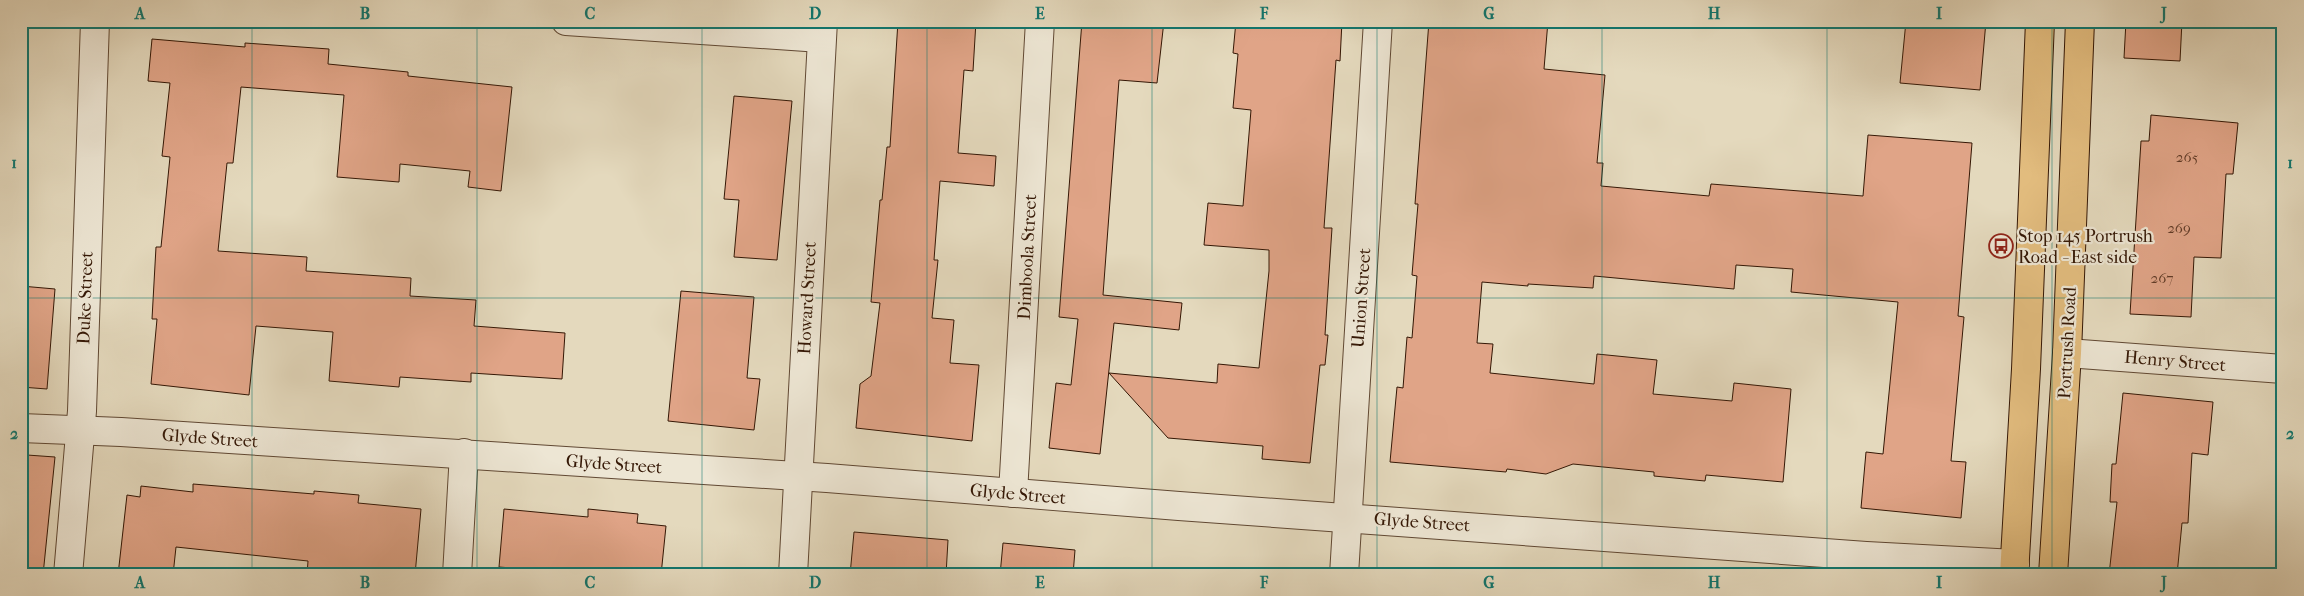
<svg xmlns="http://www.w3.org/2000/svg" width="2304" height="596" font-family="'IM FELL French Canon',serif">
	<rect width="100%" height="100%" fill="#e4d9bd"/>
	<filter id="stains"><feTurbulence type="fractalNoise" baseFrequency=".004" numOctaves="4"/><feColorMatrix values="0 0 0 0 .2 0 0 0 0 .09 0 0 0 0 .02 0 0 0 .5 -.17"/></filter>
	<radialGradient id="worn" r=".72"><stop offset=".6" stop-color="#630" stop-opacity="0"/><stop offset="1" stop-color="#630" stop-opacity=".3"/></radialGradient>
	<g fill="#e0a487" stroke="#341705">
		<polygon points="898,21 976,21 973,71 964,70 958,153 996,156 994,186 940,181 934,260 938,260 932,318 954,320 950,363 979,365 972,441 856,428 860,384 871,376 880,303 871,302 880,200 882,200 887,147 890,147"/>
		<polygon points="1082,21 1164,21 1157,83 1119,80 1103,295 1182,303 1179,330 1114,323 1100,454 1049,448 1056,383 1071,385 1078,319 1059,317"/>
		<polygon points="1236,21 1342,21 1340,61 1336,60 1324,228 1332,228 1325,335 1328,335 1325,365 1320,365 1310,463 1262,459 1263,446 1168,438 1109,373 1217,383 1218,364 1259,368 1269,271 1269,250 1204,245 1208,203 1243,206 1251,110 1233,108 1238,54 1233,53"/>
		<polygon points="1429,21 1548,21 1544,69 1605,75 1597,163 1603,163 1601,186 1709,196 1711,184 1863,196 1868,135 1972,143 1958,316 1964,317 1951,461 1966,462 1961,518 1861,508 1866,452 1883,454 1898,302 1791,292 1793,269 1736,265 1734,289 1594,276 1593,288 1528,284 1528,286 1482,282 1477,343 1493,344 1490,373 1594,384 1597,354 1657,360 1653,394 1732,401 1734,383 1791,389 1783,482 1706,475 1705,481 1654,476 1654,472 1573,464 1546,474 1507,469 1506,472 1390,462 1397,387 1403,388 1407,337 1412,338 1417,276 1412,275 1418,204 1415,204"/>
		<polygon points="1906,21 1986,21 1980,90 1900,83"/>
		<polygon points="2126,21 2182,21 2180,61 2124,58"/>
		<polygon points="152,39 245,47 245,43 329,49 328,64 408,72 408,76 512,87 501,191 468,187 470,171 400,164 399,182 337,177 344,95 241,87 233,163 227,163 218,251 307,257 306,271 411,278 410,296 476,300 474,326 565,333 562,379 471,373 471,382 400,377 399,387 329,381 333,332 256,326 249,395 151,384 157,319 152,319 156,247 161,247 170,157 162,156 170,83 148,81"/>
		<polygon points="734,96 792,101 777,260 734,257 739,200 724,199"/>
		<polygon points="2151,115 2238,123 2233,174 2226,174 2221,258 2194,257 2191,317 2130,314 2141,141 2149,141"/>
		<polygon points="21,286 55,289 47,389 21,387"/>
		<polygon points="681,291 754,297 747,378 760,379 754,430 668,421"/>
		<polygon points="2123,393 2213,402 2208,455 2192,453 2188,523 2182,523 2177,575 2109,575 2117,502 2110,502 2112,464 2116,464"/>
		<polygon points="27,455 55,457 43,575 21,575 21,464 26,464"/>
		<polygon points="193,484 314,494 314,491 359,495 358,503 421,509 415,575 307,575 308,561 176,547 173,575 118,575 127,495 140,497 141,486 193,492"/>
		<polygon points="504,509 588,517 588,509 638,514 637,523 666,526 661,575 561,575 561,572 499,567"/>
		<polygon points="854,532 948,540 946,575 850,575"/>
		<polygon points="1003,543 1075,550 1073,575 1000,575"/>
	</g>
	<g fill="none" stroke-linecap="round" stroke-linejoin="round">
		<g stroke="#604833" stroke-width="30">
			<g id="minor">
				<polyline points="566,21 821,38"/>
				<polyline points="2067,353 2283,369"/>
				<polyline points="21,428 121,432 827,478 1179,506 1866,556 2015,564"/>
				<polyline points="1013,493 1040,21"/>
				<polyline points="68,575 82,411 95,21"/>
				<polyline points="457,575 464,453"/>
				<polyline points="793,575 823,21"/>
				<polyline points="1344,575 1378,21"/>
			</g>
		</g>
		<g stroke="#341705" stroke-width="30">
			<g id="highway">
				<polyline points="2014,575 2026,369 2040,21"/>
				<polyline points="2053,575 2067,353 2080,21"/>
			</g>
		</g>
		<use href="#minor" stroke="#ede6d4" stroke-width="28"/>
		<use href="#highway" stroke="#e2bc7e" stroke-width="28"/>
	</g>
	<path fill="none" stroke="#0f766e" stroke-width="1" stroke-opacity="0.55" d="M252,21V575M477,21V575M702,21V575M927,21V575M1152,21V575M1377,21V575M1602,21V575M1827,21V575M2052,21V575M21,298H2283"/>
	<defs>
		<g id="bus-ring" transform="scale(1.25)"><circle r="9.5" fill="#ede6d4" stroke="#8f2418" stroke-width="1.5"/><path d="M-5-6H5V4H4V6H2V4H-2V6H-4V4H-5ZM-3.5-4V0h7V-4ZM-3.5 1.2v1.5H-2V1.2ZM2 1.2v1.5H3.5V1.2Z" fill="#8f2418"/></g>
	</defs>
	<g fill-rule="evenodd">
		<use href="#bus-ring" x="2001" y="246"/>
	</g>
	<g text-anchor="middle" stroke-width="4.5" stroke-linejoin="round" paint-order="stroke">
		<g font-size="15" fill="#5f3a26">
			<text x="2187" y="162">265</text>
			<text x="2179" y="233">269</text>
			<text x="2162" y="283">267</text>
		</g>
		<g font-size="18" fill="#341705" stroke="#ede6d4" text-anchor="start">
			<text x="2018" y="242">Stop 145 Portrush<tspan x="2018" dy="21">Road - East side</tspan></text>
		</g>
		<g font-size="18" fill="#341705" stroke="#ede6d4">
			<text transform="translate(1027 257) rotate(-87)" y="6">Dimboola Street</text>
			<text transform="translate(85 298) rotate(-88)" y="6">Duke Street</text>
			<text transform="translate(807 298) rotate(-87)" y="6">Howard Street</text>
			<text transform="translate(1361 298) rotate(-86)" y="6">Union Street</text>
			<text transform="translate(2067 343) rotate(-87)" y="6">Portrush Road</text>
			<text transform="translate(2175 361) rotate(5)" y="6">Henry Street</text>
			<text transform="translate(210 438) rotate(4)" y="6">Glyde Street</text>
			<text transform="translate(614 464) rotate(4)" y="6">Glyde Street</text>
			<text transform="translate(1018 494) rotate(5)" y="6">Glyde Street</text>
			<text transform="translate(1422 522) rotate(4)" y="6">Glyde Street</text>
		</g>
	</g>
	<rect width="2304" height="596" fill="none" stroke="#e4d9bd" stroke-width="55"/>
	<rect x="28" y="28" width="2248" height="540" fill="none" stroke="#0f766e" stroke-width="2"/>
	<g font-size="16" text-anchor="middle" font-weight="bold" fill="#0f766e">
		<text x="140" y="19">A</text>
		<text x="365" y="19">B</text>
		<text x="590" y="19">C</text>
		<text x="815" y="19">D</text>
		<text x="1040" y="19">E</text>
		<text x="1264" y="19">F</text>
		<text x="1489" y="19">G</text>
		<text x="1714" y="19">H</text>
		<text x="1939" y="19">I</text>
		<text x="2164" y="19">J</text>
		<text x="14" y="168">1</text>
		<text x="2290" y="168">1</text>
		<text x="14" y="439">2</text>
		<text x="2290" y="439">2</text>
		<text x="140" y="588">A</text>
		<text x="365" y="588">B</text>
		<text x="590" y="588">C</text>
		<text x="815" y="588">D</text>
		<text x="1040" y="588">E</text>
		<text x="1264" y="588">F</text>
		<text x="1489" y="588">G</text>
		<text x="1714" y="588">H</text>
		<text x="1939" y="588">I</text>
		<text x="2164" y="588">J</text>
	</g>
	<rect width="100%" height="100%" filter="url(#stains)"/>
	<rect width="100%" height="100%" fill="url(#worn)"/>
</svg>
